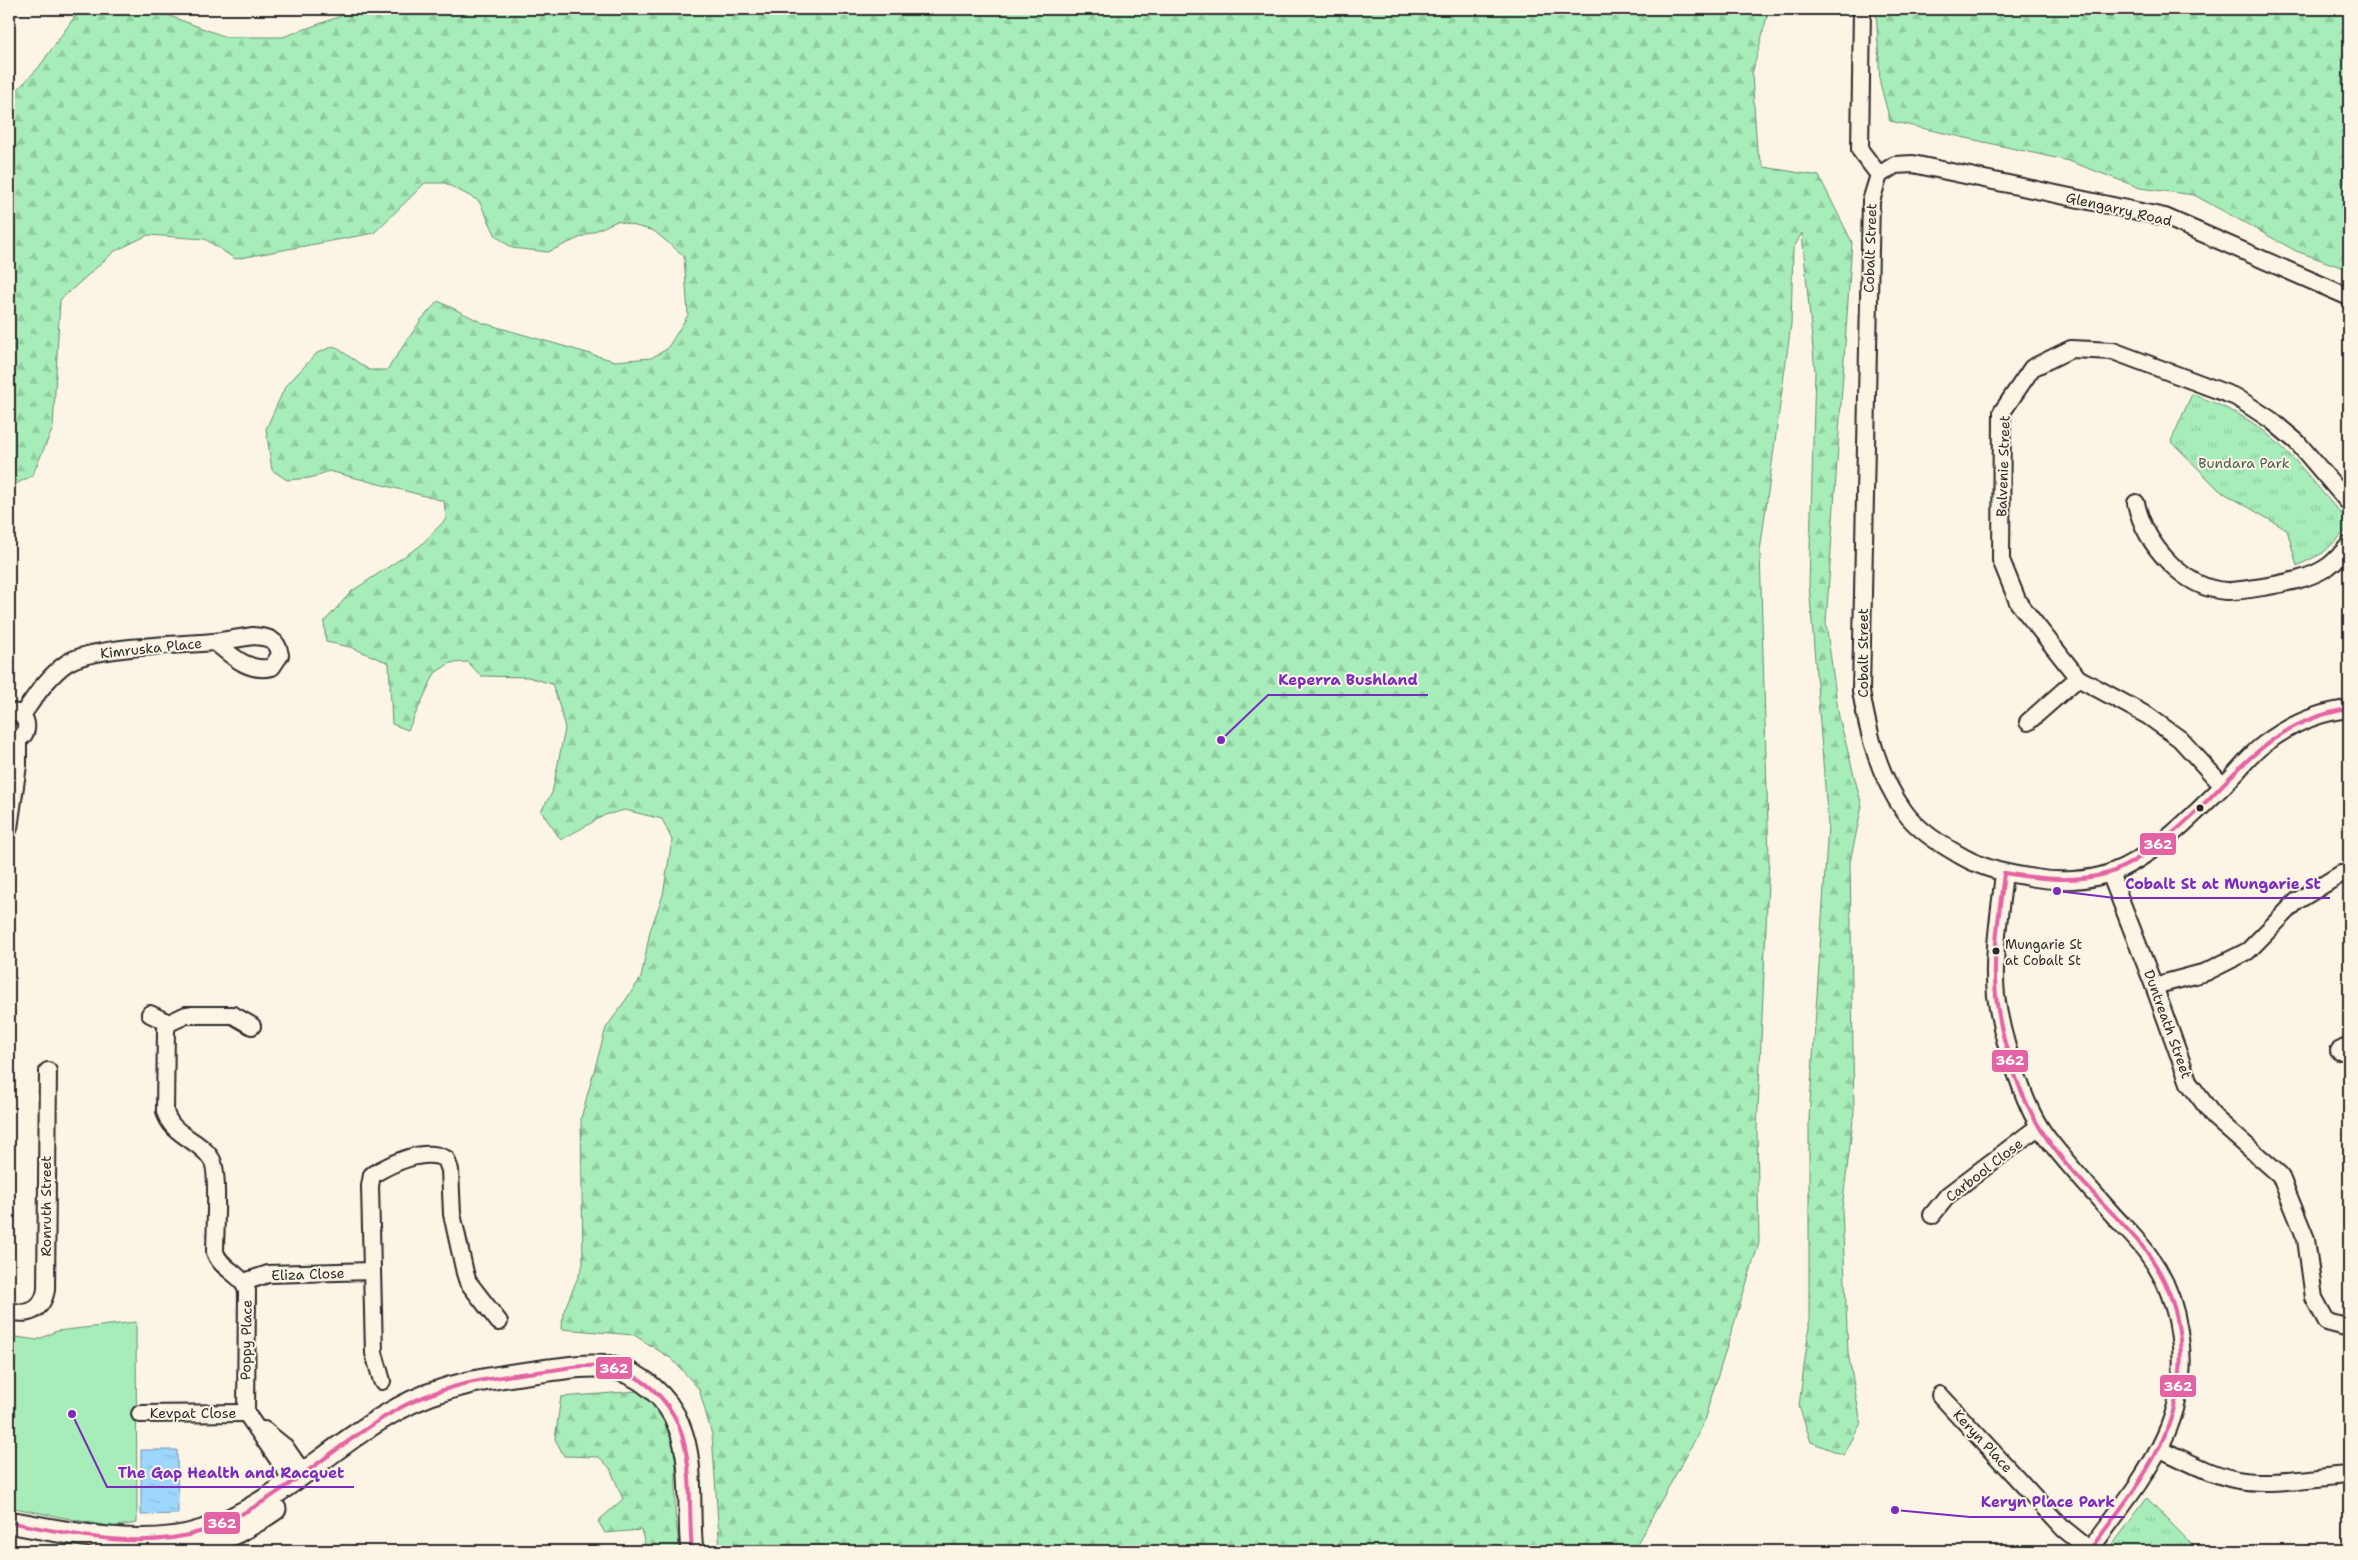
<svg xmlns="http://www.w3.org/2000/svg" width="2358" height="1560" font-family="'Shantell Sans',sans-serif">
	<defs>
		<pattern id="grass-tufts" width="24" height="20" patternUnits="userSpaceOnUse" patternTransform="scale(1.25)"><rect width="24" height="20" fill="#a6edb9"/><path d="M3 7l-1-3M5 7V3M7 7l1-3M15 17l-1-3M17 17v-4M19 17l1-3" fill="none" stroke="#8fcb9f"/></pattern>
		<pattern id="forest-firs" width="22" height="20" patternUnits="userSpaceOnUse" patternTransform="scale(1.25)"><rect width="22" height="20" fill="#a6edb9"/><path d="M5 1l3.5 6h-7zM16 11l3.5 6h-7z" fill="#8fcb9f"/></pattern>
		<pattern id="water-ripples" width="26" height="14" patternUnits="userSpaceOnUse" patternTransform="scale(1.25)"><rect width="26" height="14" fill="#9dd7fd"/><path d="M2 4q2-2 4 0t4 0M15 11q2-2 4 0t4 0" fill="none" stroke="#87b9d9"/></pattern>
	</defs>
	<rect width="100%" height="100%" fill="#fcf5e5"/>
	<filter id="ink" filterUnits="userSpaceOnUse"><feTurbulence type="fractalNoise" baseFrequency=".02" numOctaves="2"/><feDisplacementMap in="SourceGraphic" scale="10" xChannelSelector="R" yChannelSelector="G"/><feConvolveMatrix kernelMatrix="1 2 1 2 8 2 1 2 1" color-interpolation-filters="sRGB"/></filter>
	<g filter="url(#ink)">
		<g fill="url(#grass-tufts)" stroke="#688c72">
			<path d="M2192,394C2212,402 2233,410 2251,422C2287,445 2314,484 2342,515L2346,524V531L2323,553L2297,566L2287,530L2219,490L2171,441Z"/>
			<polygon points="2147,1498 2198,1551 2108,1551"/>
		</g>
		<g fill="url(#forest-firs)" stroke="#688c72">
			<polygon points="80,9 151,9 226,37 283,37 341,16 348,9 1769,9 1752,74 1757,150 1764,167 1819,176 1852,242 1826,623 1839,717 1862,806 1850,862 1854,1112 1842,1209 1848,1353 1861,1423 1844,1455 1811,1442 1799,1406 1809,1327 1809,1119 1828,825 1809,584 1815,371 1802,233 1793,249 1791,324 1760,551 1769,859 1757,1131 1759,1243 1702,1427 1633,1551 720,1551 712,1435 699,1389 672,1359 634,1335 562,1329 563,1313 583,1265 581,1118 606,1028 641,978 650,931 663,895 672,840 662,819 625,810 605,815 561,840 541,811 552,793 565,729 559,704 552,684 528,677 481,676 468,662 450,663 435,673 408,730 392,724 389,663 350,647 326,642 324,622 352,591 420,546 446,519 444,501 329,471 310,478 287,480 272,470 266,429 285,387 317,353 334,346 369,370 387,370 421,320 438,301 483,323 615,361 651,358 667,349 688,315 684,256 654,231 617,221 548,252 512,248 496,236 479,201 445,183 425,183 374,233 235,259 205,239 148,235 115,251 60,300 53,428 32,476 9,487 9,396 14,342 9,322 9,99 39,67"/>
			<polygon points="1876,9 2349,9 2349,270 2296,251 2194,195 2140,188 2069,161 1890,121 1880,83"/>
			<path d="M639,1391C683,1428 676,1457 675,1509C675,1523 679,1538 680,1551H647L641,1530L605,1533L598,1521L623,1499L610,1468L599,1457L564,1456L555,1439L561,1397Z"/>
		</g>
		<polygon fill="#a6edb9" stroke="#688c72" points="136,1322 137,1523 112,1527 9,1507 9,1336 37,1340 57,1331"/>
		<polygon fill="url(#water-ripples)" stroke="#6f92a9" points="177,1450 178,1514 141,1515 141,1450"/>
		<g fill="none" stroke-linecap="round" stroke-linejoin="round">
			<g stroke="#2b2b2b" stroke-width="20">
				<g id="minor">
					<polyline points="1862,9 1860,150 1879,175"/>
					<path d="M1879,175L1871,201L1861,691C1868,733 1879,776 1904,811C1918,831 1942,845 1963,857C1986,870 2010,874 2035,878C2058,882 2088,881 2110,873C2154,857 2191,817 2223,786C2237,773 2248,756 2263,745C2288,726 2318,712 2349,709"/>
					<polyline points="1879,175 1895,165 1913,164 2165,217 2349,297"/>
					<path d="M2136,503C2145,544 2183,589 2227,591C2241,591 2256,588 2269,586C2289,582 2307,579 2324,569C2334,564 2342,553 2349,545"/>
					<path d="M253,636C268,637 278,639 280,655L272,667C249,673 232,656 215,642Z"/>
					<path d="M9,712C32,710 32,743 9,740"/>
					<path d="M22,715C35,697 48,676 67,663C93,646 182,645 215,642"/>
					<polyline points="2028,722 2078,678"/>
					<polyline points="2223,786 2180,739 2148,716 2078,678 2018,602 2001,560 2002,412 2032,368 2071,349 2113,351 2236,397 2271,420 2297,442 2349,503"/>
					<polyline points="9,828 18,765 18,740"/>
					<path d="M2004,873C2000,913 1992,956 1996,996C2000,1025 2008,1054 2019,1081C2026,1102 2034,1121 2048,1139C2069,1166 2092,1191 2115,1217C2127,1230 2140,1242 2150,1257C2165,1278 2175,1305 2179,1331C2195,1422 2139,1482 2089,1551"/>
					<polyline points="2110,873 2154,986 2189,1083 2215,1118 2280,1175 2306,1239 2314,1298 2327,1322 2349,1328"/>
					<polyline points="2154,986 2206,972 2248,951 2297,901 2341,874 2349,874"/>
					<polyline points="150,1014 169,1023"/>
					<path d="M252,1026L233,1015H186L169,1023L166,1029L165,1111C171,1136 200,1139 212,1160C219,1171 215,1236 215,1252C221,1270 241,1272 247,1291L246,1413L293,1481"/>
					<polyline points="2339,1051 2349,1046"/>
					<polyline points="1932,1215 1948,1195 2038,1127"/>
					<polyline points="244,1282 268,1274 372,1271"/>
					<path d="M9,1311C28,1316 42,1311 46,1290L48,1071"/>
					<path d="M382,1381L374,1353L370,1186L372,1175C392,1163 425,1147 446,1159L450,1170L452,1214L465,1273L468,1282L499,1322"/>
					<polyline points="1940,1395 2064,1529 2090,1550"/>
					<polyline points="140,1414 246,1413"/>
					<polyline points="264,1430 285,1447 303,1473"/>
					<path d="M2160,1449C2185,1460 2211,1475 2238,1480C2272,1486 2315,1477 2349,1475"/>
				</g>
			</g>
			<g stroke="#2b2b2b" stroke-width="25">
				<g id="major">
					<path d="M9,1522C67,1533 145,1550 202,1531C276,1506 330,1445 398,1409C444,1383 497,1377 549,1370C568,1368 589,1364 609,1367C641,1373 668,1397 679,1426C695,1465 687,1510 692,1551"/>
					<path d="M186,1551C219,1543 248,1528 275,1509"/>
				</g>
			</g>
			<use href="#minor" stroke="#fcf5e5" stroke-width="16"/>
			<use href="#major" stroke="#fcf5e5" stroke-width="21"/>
			<g stroke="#fcf5e5" stroke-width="8">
				<g id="bus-1">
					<path d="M2004,873C2000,908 1994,944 1995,979C1996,1023 2013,1079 2034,1118C2061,1167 2107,1204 2142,1246C2164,1273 2177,1306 2180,1340C2187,1429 2139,1484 2089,1551"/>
					<path d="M2004,873C2039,879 2074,883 2109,873C2124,868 2139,858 2152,849C2224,799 2254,723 2349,709"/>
					<path d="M9,1522C70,1534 141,1551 203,1531C276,1506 331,1446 398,1409C445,1383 500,1376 553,1370C571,1367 590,1364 609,1367C640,1373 667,1397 679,1426C694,1466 688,1510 692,1551"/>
				</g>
			</g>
			<use href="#bus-1" stroke="#e463a4" stroke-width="4"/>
		</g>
	</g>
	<g fill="#2b2b2b" stroke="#fcf5e5" stroke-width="2">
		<circle cx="2200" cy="808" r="4.5"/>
		<circle cx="1996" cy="951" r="4.5"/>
	</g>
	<g text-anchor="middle" stroke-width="4" stroke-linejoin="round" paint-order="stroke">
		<g font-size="13" fill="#2b2b2b" stroke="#fcf5e5" text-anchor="start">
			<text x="2005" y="949">Mungarie St<tspan x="2005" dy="16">at Cobalt St</tspan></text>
		</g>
		<g font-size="14" fill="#2b2b2b" stroke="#fcf5e5">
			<text transform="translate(2119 209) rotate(13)" y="5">Glengarry Road</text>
			<text transform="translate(1870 248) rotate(-88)" y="5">Cobalt Street</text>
			<text transform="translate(2003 466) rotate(-88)" y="5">Balvenie Street</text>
			<text transform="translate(151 648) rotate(-6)" y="5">Kimruska Place</text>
			<text transform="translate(1863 653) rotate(-90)" y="5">Cobalt Street</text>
			<text transform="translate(2168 1024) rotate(70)" y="5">Duntreath Street</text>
			<text transform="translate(1984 1170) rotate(-38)" y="5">Carbool Close</text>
			<text transform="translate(46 1206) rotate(-90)" y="5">Ronruth Street</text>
			<text transform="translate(308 1274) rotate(-2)" y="5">Eliza Close</text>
			<text transform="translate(246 1340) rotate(-89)" y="5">Poppy Place</text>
			<text x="193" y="1418">Kevpat Close</text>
			<text transform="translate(1983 1441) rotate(47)" y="5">Keryn Place</text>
		</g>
		<g font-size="14" fill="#4a5c4e" stroke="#fcf5e5">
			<text x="2244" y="468">Bundara Park</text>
		</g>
	</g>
	<path fill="none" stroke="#7b2cbf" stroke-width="2" d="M1221 740L1268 695H1428M2057 891L2115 898H2330M72 1414L107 1487H354M1895 1510L1970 1517H2125"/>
	<g fill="#7b2cbf" stroke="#fcf5e5" stroke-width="2">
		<circle cx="1221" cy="740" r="5"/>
		<circle cx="2057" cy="891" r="5"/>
		<circle cx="72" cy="1414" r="5"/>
		<circle cx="1895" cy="1510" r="5"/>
	</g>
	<g font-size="15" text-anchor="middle" font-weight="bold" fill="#7b2cbf" stroke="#fcf5e5" stroke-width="4" stroke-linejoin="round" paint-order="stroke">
		<text x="1348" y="685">Keperra Bushland</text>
		<text x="2223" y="889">Cobalt St at Mungarie St</text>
		<text x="231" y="1478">The Gap Health and Racquet</text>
		<text x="2048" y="1507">Keryn Place Park</text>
	</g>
	<g stroke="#fcf5e5" stroke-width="2">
		<rect x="2139" y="832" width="38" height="24" rx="5" fill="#e463a4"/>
		<rect x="1991" y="1049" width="38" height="24" rx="5" fill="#e463a4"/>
		<rect x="595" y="1356" width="38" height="24" rx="5" fill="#e463a4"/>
		<rect x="2159" y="1374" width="38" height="24" rx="5" fill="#e463a4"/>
		<rect x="203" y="1511" width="38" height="24" rx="5" fill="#e463a4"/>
	</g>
	<g font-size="14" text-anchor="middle" font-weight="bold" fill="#fff">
		<text x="2158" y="849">362</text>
		<text x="2010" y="1065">362</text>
		<text x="614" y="1373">362</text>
		<text x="2178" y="1391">362</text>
		<text x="222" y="1528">362</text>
	</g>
	<rect width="2358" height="1560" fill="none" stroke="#fcf5e5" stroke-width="30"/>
	<rect x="15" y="15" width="2328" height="1530" fill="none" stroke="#2b2b2b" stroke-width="2" filter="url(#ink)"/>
</svg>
